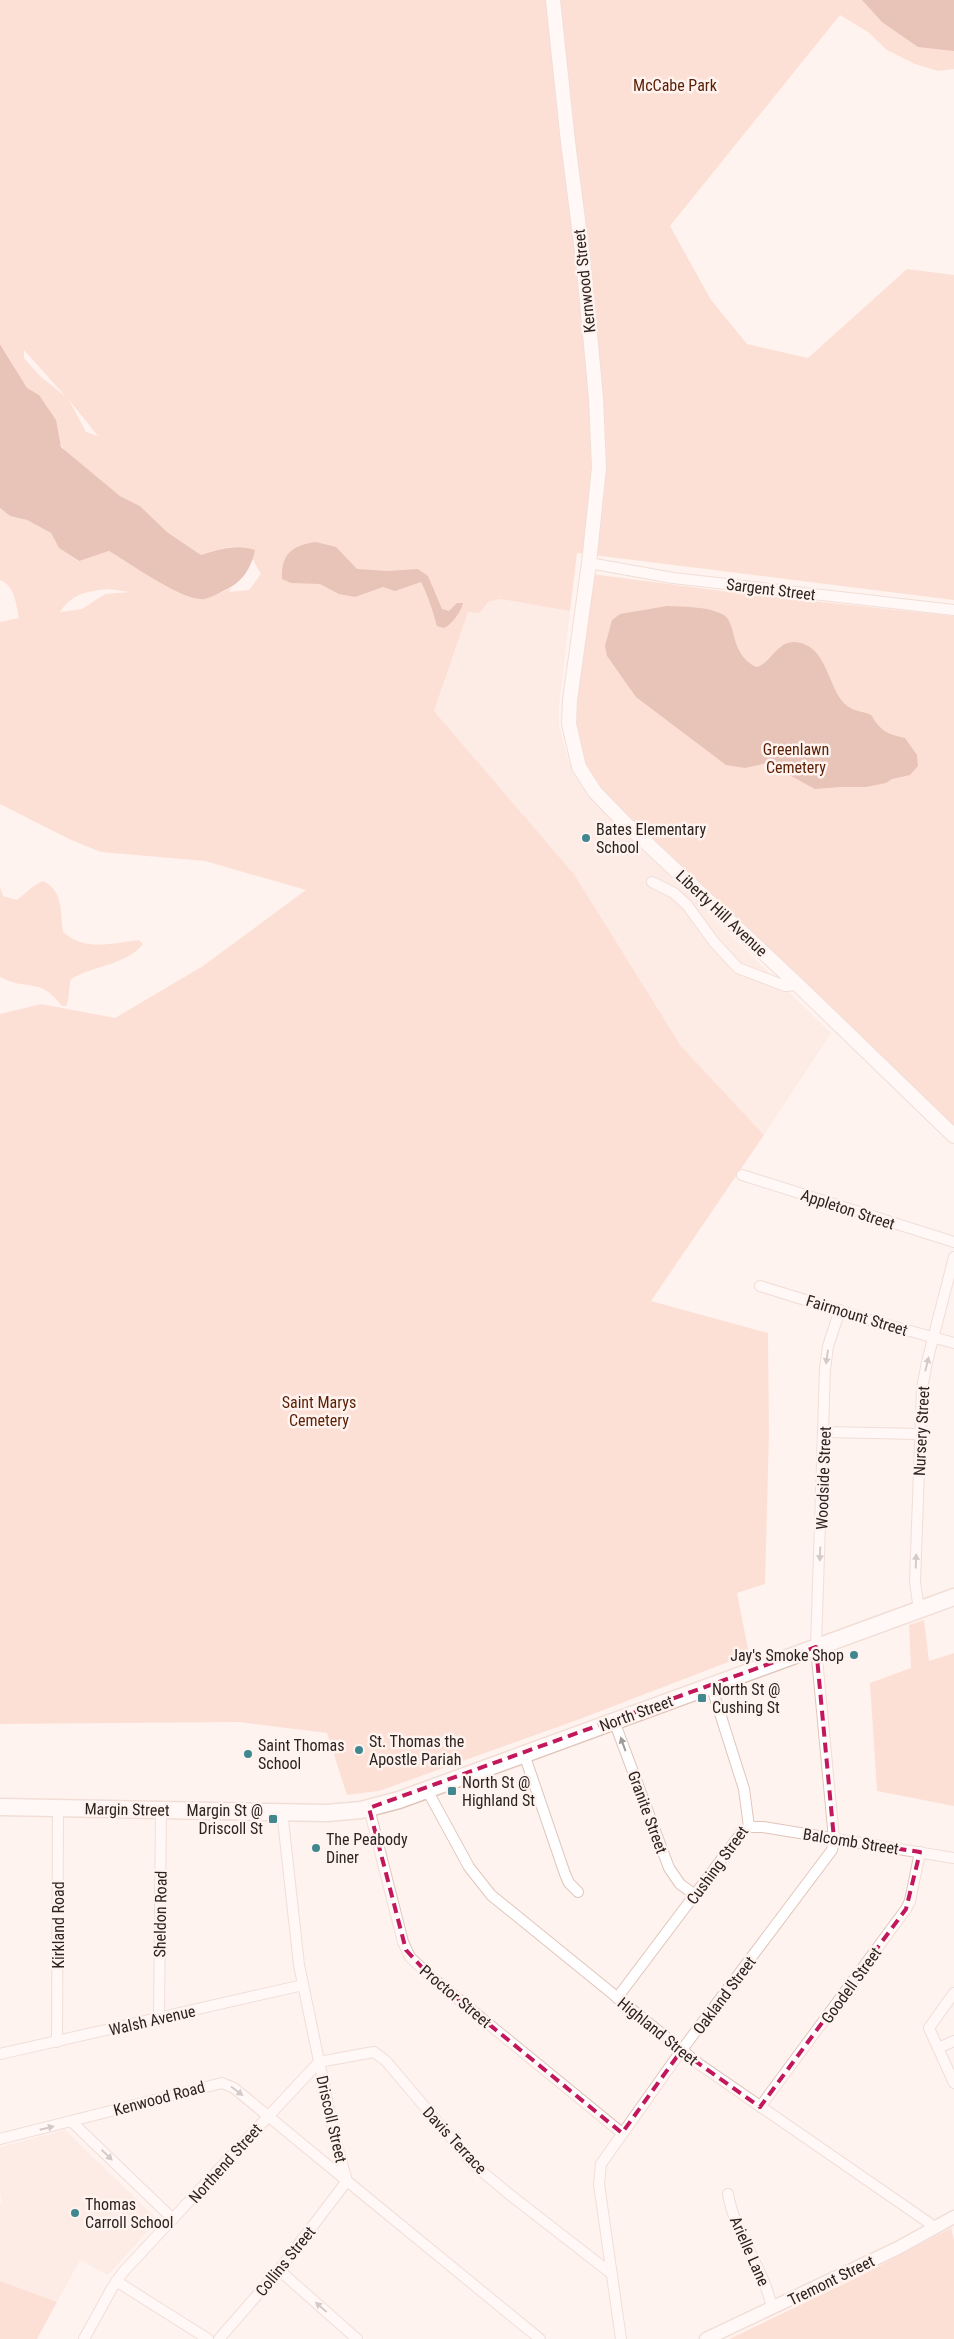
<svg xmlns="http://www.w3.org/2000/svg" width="954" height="2339" font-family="'Roboto Condensed',sans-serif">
	<rect width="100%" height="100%" fill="#fff3ef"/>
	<g fill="#fae4dc">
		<polygon points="500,599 570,611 559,707 559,725 569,763 577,779 593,801 831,1033 764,1135 681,1046 574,874 434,711 468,611 488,602"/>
		<polygon points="65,2130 158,2220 108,2275 80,2260 57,2302 0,2281 0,2204 2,2205 0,2193 0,2147"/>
	</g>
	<g fill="#fbcab7" fill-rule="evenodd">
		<path d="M0,0H954V69L938,71L915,64L887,50L868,32L840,15L670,226L711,300L747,344L808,358L907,269L954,275V600L577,553L570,611L500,599L488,602L480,613L468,612L434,711L574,874L681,1046L764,1135L651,1301L768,1333L769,1434L765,1584L737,1593L749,1654L580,1719L379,1791L347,1795L327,1733L239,1722L0,1724V1014L41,1004L115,1018L203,966L306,890L205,861L101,852L71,840L0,804V622L19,618C16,604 15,586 0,580V508L10,516L27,520L51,533L59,548L78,561L109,551L189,597L215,595L232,588L229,592L249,590L261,574L253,560L236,547L223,548L201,555L167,532L140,506L120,496L68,453C55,442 53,420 45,405C40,395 31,394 26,387C17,373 10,358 0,344ZM24,350L66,397L40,376L24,358ZM69,400L98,436L86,432ZM108,589L130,592L105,594L82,609L60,612C72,594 87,591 108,589Z"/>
		<polygon points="592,574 745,594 954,616 954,1130 598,787 579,753 574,717"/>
		<path d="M43,881C64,891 60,912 63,932C85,952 112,943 139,940L143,944C125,966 94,965 71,979C68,989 70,998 66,1006H62C39,976 29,992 0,977V887L3,896L17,900C25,894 34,884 43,881Z"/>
		<polygon points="924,1620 929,1661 954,1653 954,1806 877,1791 870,1683 911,1668 909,1625"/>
		<polygon points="951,2228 954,2240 954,2339 729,2339 858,2277"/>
		<polygon points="0,2281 57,2302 37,2339 0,2339"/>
	</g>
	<g fill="#cc8b73">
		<polygon points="862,0 954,0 954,51 918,47 882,22"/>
		<path d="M0,344L27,388L39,395L56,420L61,447L120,496L140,506L167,532L201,555C220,549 236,544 255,550C251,569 242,583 223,591C218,594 211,597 205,599C185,603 128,562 109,551L79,561L59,548L51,533L27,520L10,516L0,508Z"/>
		<path d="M316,542L336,547L357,569L387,571L418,569L428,576L442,609L449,611L457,603H463C461,612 452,624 444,628L437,626C433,612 428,595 421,582L395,591L383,587L355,597L339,594L320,584L291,583L282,579C281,553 293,545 316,542Z"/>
		<path d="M667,606C684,607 706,606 722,614C738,621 728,653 756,667C771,664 776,642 794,642C828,644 827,688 846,705C854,712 864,711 871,715C873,717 875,722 878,725C886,734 893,735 905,738L917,755L918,766L910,775L892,779L886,783L866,787H841L815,789L767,763L745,768L726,765L636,697L607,656L605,646L612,620L620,614Z"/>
	</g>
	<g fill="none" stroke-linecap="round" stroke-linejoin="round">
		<g stroke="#e1c5ba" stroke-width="12">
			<g id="minor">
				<polyline points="589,563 673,578 954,610"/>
				<polyline points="652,882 674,893 687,905 714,942 738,968 785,986 798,985"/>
				<polyline points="742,1175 954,1242"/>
				<polyline points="760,1286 873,1321 954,1343"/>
				<polyline points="825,1432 920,1434"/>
				<polyline points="919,1610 915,1582 922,1388 927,1362 954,1257"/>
				<polyline points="614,1721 669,1868 680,1884 695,1895"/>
				<polyline points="524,1754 565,1874 569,1883 578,1892"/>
				<polyline points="427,1790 469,1867 491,1895 699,2064 935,2227"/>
				<polyline points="369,1808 403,1942 410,1957 430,1976 622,2133"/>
				<polyline points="282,1811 299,1965 335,2138 347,2181 540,2339"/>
				<polyline points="749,1827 763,1827 954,1858"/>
				<polyline points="617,1998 742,1832 749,1827 744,1789 711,1685"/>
				<polyline points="159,2019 161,1809"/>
				<polyline points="954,2041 938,2048 954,2083"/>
				<polyline points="57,2042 58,1808"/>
				<polyline points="938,2048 929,2028 954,1993"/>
				<polyline points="0,2054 303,1985"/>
				<polyline points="760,2107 906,1909 910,1901 920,1852"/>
				<polyline points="72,2122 173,2219"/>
				<polyline points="0,2139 222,2083 234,2088 347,2181 279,2270 219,2339"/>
				<path d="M728,2194C735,2235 764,2268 772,2308"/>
				<polyline points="279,2270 357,2339"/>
				<polyline points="116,2281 208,2339"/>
				<polyline points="84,2339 112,2288 124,2271 319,2062 368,2053 374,2052 386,2061 473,2164 509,2194 612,2274"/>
				<polyline points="621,2339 599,2184 601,2164 681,2051 832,1850 834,1839 816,1647 825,1369 828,1346 840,1310"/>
			</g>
		</g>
		<g stroke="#e1c5ba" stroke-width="15">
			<polyline id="tertiary" points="706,2339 898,2248 954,2217"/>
		</g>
		<g stroke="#e1c5ba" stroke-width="16">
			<polyline id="secondary" points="553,0 568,142 583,259 596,398 599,468 589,563 570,700 569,724 579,767 595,792 623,821 798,985 954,1136"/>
		</g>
		<g stroke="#e1c5ba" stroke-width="19">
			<polyline id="trunk" points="0,1807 327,1813 361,1810 399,1800 954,1597"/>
		</g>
		<use href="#minor" stroke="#fff" stroke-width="10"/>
		<use href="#tertiary" stroke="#fff" stroke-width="12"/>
		<use href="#secondary" stroke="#fff" stroke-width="14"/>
		<use href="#trunk" stroke="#fff" stroke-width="16"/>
	</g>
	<defs><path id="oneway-solid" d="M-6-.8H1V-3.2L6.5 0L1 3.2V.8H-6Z" transform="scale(1.25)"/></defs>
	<g fill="#a09c9a">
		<use href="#oneway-solid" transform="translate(827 1357) rotate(98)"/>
		<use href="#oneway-solid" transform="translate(927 1364) rotate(-76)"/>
		<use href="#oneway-solid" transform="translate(820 1554) rotate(92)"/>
		<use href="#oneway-solid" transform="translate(916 1561) rotate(-88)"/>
		<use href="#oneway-solid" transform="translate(623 1744) rotate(-110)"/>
		<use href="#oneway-solid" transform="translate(237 2091) rotate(37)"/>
		<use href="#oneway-solid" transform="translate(47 2128) rotate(-14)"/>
		<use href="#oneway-solid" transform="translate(107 2155) rotate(44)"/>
		<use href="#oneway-solid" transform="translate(321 2307) rotate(-139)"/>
	</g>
	<path d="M0 0H954V2339H0ZM816,1647L834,1839L920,1852L906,1909L760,2107L681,2051L622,2133L430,1976L406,1950L369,1808Z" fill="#fff3ef" fill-opacity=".55" fill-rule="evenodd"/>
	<path fill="none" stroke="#c2185b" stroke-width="4" stroke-dasharray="10 6" stroke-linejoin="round" d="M816,1647L834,1839L920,1852L906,1909L760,2107L681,2051L622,2133L430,1976L406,1950L369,1808Z"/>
	<g fill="#408790" stroke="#fff3ef" stroke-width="2">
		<circle cx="586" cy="838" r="5"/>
		<circle cx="854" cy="1655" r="5"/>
		<rect x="697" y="1693" width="10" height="10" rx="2.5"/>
		<circle cx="359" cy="1750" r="5"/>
		<circle cx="248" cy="1754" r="5"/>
		<rect x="447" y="1786" width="10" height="10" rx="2.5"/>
		<rect x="268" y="1814" width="10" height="10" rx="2.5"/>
		<circle cx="316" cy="1848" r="5"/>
		<circle cx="75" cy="2213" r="5"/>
	</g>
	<g text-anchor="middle" stroke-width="5" stroke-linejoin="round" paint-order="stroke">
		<g font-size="16" fill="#591e03" stroke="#fff3ef">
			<text x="675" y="91">McCabe Park</text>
			<text x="796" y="755">Greenlawn<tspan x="796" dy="18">Cemetery</tspan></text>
			<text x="319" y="1408">Saint Marys<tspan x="319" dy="18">Cemetery</tspan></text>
		</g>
		<g font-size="16" fill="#2d231f" stroke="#fff3ef">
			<text transform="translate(584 281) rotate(-96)" y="6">Kernwood Street</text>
			<text transform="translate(771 589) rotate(7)" y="6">Sargent Street</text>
			<text transform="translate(722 913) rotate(43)" y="6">Liberty Hill Avenue</text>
			<text transform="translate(848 1209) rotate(18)" y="6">Appleton Street</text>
			<text transform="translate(857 1315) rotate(17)" y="6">Fairmount Street</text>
			<text transform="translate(921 1431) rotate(-87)" y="6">Nursery Street</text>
			<text transform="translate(823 1478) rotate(-88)" y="6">Woodside Street</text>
			<text transform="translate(636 1713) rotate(-20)" y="6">North Street</text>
			<text transform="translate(127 1809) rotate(1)" y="6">Margin Street</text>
			<text transform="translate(648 1812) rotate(70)" y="6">Granite Street</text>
			<text transform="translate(851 1841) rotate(9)" y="6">Balcomb Street</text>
			<text transform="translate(717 1865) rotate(-54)" y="6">Cushing Street</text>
			<text transform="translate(160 1914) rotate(-89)" y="6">Sheldon Road</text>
			<text transform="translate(58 1925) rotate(-90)" y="6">Kirkland Road</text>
			<text transform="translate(851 1985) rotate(-54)" y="6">Goodell Street</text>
			<text transform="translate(724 1995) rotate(-53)" y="6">Oakland Street</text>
			<text transform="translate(456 1996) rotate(40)" y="6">Proctor Street</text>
			<text transform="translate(152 2020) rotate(-13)" y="6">Walsh Avenue</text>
			<text transform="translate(658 2031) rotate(39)" y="6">Highland Street</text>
			<text transform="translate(159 2098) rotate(-15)" y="6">Kenwood Road</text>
			<text transform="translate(332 2119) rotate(77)" y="6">Driscoll Street</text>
			<text transform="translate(455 2140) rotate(47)" y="6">Davis Terrace</text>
			<text transform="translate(225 2163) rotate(-48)" y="6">Northend Street</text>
			<text transform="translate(750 2251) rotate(66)" y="6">Arielle Lane</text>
			<text transform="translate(285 2261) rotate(-51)" y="6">Collins Street</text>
			<text transform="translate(831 2280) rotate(-26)" y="6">Tremont Street</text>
		</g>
		<g font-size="16" fill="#2d231f" stroke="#fff3ef" text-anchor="start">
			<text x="596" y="835">Bates Elementary<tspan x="596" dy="18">School</tspan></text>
			<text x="844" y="1661" text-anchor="end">Jay's Smoke Shop</text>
			<text x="712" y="1695">North St @<tspan x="712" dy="18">Cushing St</tspan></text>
			<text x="369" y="1747">St. Thomas the<tspan x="369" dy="18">Apostle Pariah</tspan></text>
			<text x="258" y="1751">Saint Thomas<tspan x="258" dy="18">School</tspan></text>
			<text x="462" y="1788">North St @<tspan x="462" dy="18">Highland St</tspan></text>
			<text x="263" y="1816" text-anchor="end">Margin St @<tspan x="263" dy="18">Driscoll St</tspan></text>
			<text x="326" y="1845">The Peabody<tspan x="326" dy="18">Diner</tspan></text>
			<text x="85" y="2210">Thomas<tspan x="85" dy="18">Carroll School</tspan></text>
		</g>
	</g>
</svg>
